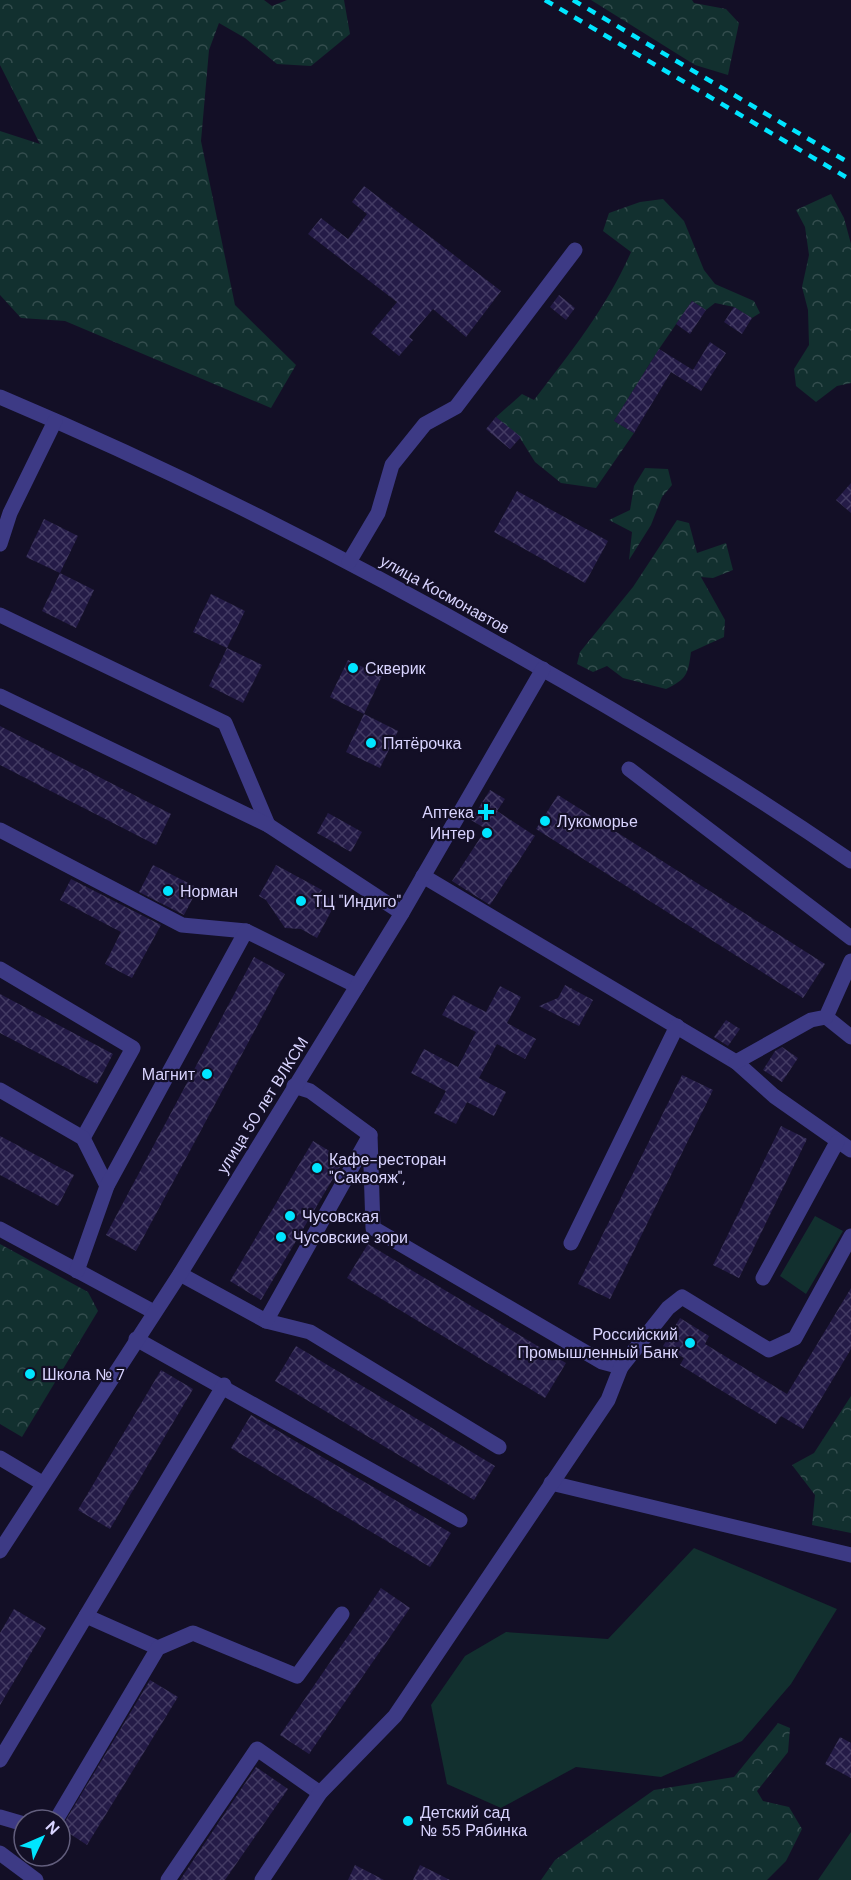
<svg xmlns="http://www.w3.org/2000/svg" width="851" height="1880" font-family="'DM Sans',sans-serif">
	<defs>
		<pattern id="forest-crowns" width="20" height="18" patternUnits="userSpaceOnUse" patternTransform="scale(1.5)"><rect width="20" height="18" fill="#12302f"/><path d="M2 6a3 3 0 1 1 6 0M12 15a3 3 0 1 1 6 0" fill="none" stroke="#344d4e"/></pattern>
		<pattern id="building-cross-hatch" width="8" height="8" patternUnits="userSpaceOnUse" patternTransform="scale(1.5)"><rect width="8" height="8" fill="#241b47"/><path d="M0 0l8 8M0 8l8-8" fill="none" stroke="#433b63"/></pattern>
	</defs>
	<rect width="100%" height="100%" fill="#130f26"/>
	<g fill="#12302f">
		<polygon points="815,1216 843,1231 806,1294 780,1276"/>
		<polygon points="694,1548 837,1609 791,1684 742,1741 661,1777 576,1767 501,1808 447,1784 431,1705 465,1656 506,1632 608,1639"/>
		<polygon points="851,1832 851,1880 818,1880"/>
	</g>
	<g fill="url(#forest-crowns)">
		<polygon points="0,0 264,0 272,6 287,0 344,0 350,34 311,66 277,64 245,38 219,23 209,50 201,141 235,305 296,365 271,408 65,321 21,318 0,295 0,131 40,144 0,65"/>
		<polygon points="591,0 692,0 694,3 726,9 739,23 728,75 695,65"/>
		<polygon points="831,194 844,218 851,244 851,383 837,386 816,402 796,386 794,369 809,345 808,310 802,287 809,255 805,227 796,210"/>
		<path d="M663,199L684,221L704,270L715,284L754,301L760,313L752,318L734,307L715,303L706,310L692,301L659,349L614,421L634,433L596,488L561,483L535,462L520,438L496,417L522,394L534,400C571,352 607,307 631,252L603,231L609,213L640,202Z"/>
		<polygon points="645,468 668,469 672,485 662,497 651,525 629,560 632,532 609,520 630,510 634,486"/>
		<path d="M677,520L689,523L697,553L726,543L733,570L713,578L701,577L725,620L724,637L691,652C688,674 687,679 666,689L623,678L607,666L593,672L577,664L580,652L633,587Z"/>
		<polygon points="0,1244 88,1292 98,1311 22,1437 0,1424"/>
		<polygon points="851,1396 851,1533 812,1525 815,1495 792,1465 814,1453"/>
		<polygon points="778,1723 790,1728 788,1752 757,1791 763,1801 789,1807 802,1829 786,1861 767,1880 541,1880 555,1860 654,1790 734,1777"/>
	</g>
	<g fill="url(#building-cross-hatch)">
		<polygon points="364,186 501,291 466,337 433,309 409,337 413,340 399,356 371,333 397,302 308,234 321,218 348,239 367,214 352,202"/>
		<polygon points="559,295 575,308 566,320 550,307"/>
		<polygon points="692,301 706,310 690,334 676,324"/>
		<polygon points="734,307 752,318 742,334 724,322"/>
		<polygon points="710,342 726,353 701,391 671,372 634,433 614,421 659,349 693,370"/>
		<polygon points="496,417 521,437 510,449 486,429"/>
		<polygon points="851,483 851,513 836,500"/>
		<polygon points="517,491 608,541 585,583 494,532"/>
		<polygon points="44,519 78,536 60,573 26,557"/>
		<polygon points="60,573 94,590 76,628 42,611"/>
		<polygon points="211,594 245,611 227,648 193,632"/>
		<polygon points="227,648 262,665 243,703 209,686"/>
		<polygon points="348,660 382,676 364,714 330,697"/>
		<polygon points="364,714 398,731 380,768 346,752"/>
		<polygon points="0,726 171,814 156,845 0,765"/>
		<polygon points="490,790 505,799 497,811 535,836 490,905 452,881 486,829 471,820"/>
		<polygon points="558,795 825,964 803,998 536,829"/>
		<polygon points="328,813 362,832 351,852 317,833"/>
		<polygon points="153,865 198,888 184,915 139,892"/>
		<polygon points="276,865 322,890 320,893 336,902 317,938 301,929 285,928 266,900 259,896"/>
		<polygon points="71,879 161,925 132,978 105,964 121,932 60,900"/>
		<polygon points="254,957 285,974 136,1251 106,1235"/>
		<polygon points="565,985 593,1000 579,1026 539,1006 558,998"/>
		<polygon points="500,986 521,997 507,1023 536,1039 525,1059 497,1044 479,1078 506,1092 494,1116 467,1102 456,1124 434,1113 446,1091 411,1073 424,1049 458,1067 476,1032 442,1015 453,995 486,1012"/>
		<polygon points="0,994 113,1054 97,1084 0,1033"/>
		<polygon points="726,1020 740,1029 728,1046 714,1037"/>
		<polygon points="782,1047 798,1058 782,1082 763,1070 775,1051"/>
		<polygon points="682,1075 713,1090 610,1299 578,1284"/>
		<polygon points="781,1126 807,1139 739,1278 713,1265"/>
		<polygon points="0,1136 74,1175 58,1206 0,1175"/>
		<polygon points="313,1141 344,1160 261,1300 230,1281"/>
		<polygon points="368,1244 566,1363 545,1398 347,1278"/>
		<polygon points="851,1288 851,1349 803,1429 781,1416 776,1424 680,1365 684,1358 663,1346 680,1318 709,1336 705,1344 787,1394"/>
		<polygon points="296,1346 495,1466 474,1500 275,1381"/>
		<polygon points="161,1370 193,1389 110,1529 78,1510"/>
		<polygon points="251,1415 451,1533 430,1567 231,1448"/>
		<polygon points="381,1588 410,1608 309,1754 280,1735"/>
		<polygon points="14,1609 46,1628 0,1705 0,1633"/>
		<polygon points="150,1680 178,1697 87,1845 61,1828"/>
		<polygon points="840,1737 851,1743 851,1778 825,1764"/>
		<polygon points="256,1767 288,1789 225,1880 180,1880"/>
		<polygon points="355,1865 384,1880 348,1880"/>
		<polygon points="420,1865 450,1880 413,1880"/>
	</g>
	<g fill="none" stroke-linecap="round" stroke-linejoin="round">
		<g stroke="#3d3a85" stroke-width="15">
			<path d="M0,397C178,472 351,560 519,656C633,720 743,787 851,861"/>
			<polyline points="0,544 10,513 55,421"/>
			<polyline points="349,562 378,513 392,465 425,424 456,407 575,250"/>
			<polyline points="0,615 225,723 268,825"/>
			<polyline points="0,696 268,825 402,913"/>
			<polyline points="629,769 851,938"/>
			<polyline points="0,830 182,925 246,931"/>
			<polyline points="423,876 736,1062 774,1096 851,1150"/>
			<polyline points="0,969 133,1048 83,1138"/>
			<polyline points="826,1017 851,1037"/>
			<polyline points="736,1062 811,1020 826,1017 851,961"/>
			<polyline points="294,1086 310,1091 370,1135 373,1228 602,1362 621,1367 668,1308 682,1297 769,1350 795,1338 851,1236"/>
			<polyline points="0,1090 83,1138 107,1186"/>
			<polyline points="0,1229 154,1312"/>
			<polyline points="571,1243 677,1026"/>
			<polyline points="77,1271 107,1186 246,931 357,986"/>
			<polyline points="180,1274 266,1321 310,1332 499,1447"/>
			<polyline points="763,1278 837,1142"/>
			<polyline points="266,1321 370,1135"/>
			<polyline points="136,1339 460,1520"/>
			<polyline points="0,1458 42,1483"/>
			<polyline points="551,1483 851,1555"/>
			<polyline points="0,1551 180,1274 402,913 543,669"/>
			<polyline points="86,1616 158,1648"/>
			<polyline points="0,1760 224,1385"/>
			<polyline points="0,1817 24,1824"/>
			<polyline points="56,1820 158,1648 193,1633 297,1676 342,1614"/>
			<polyline points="0,1853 36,1880"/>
			<polyline points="168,1880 257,1749 320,1793"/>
			<polyline points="262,1880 320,1793 395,1716 608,1400 621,1367"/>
		</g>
		<g stroke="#00e5ff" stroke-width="4.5" stroke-dasharray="9 8" stroke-linecap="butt">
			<polyline points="545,0 851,180"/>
			<polyline points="573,0 851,164"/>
		</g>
	</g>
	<g fill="#00e5ff" stroke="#130f26" stroke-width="2">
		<circle cx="353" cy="668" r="6"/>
		<circle cx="371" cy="743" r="6"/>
		<path d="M483 803h6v6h6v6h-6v6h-6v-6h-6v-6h6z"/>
		<circle cx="545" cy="821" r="6"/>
		<circle cx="487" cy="833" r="6"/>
		<circle cx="168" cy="891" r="6"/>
		<circle cx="301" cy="901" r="6"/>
		<circle cx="207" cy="1074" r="6"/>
		<circle cx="317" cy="1168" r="6"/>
		<circle cx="290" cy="1216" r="6"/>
		<circle cx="281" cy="1237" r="6"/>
		<circle cx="690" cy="1343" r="6"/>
		<circle cx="30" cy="1374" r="6"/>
		<circle cx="408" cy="1821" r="6"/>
	</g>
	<g text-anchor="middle" stroke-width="4.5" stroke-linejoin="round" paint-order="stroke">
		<g font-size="16" fill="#d9d4ff" stroke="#130f26">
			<text transform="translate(445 594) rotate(29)" y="6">улица Космонавтов</text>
			<text transform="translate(262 1105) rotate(-58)" y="6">улица 50 лет ВЛКСМ</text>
		</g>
		<g font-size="16" fill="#d9d4ff" stroke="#130f26" text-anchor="start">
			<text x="365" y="674">Скверик</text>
			<text x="383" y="749">Пятёрочка</text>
			<text x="474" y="818" text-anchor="end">Аптека</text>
			<text x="557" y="827">Лукоморье</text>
			<text x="475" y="839" text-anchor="end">Интер</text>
			<text x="180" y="897">Норман</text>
			<text x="313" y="907">ТЦ "Индиго"</text>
			<text x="195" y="1080" text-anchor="end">Магнит</text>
			<text x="329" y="1165">Кафе-ресторан<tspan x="329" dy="18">"Саквояж",</tspan></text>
			<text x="302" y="1222">Чусовская</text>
			<text x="293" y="1243">Чусовские зори</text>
			<text x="678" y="1340" text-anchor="end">Российский<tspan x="678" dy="18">Промышленный Банк</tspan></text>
			<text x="42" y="1380">Школа № 7</text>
			<text x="420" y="1818">Детский сад<tspan x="420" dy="18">№ 55 Рябинка</tspan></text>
		</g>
	</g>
	<g transform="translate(42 1838) rotate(46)"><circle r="28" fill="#130f26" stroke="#625e7d" stroke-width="1.5"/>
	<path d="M0-4.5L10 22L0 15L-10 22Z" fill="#00e5ff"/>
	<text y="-9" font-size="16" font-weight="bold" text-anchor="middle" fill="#d9d4ff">N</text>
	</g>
</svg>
